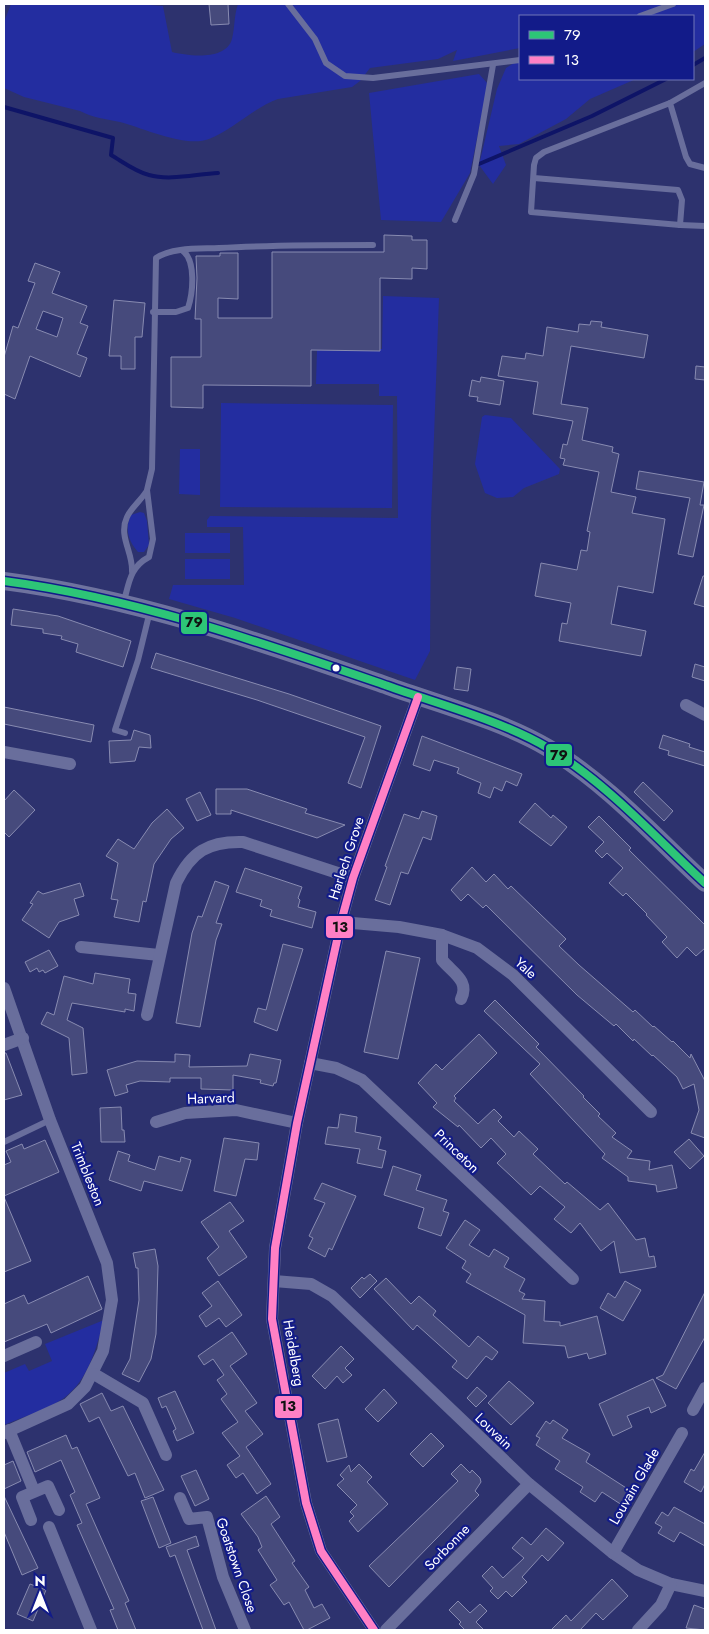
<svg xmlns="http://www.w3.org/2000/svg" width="709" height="1634" font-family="Jost,sans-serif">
	<rect width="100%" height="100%" fill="#2d326e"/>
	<g fill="#232da0">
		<path d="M11,4H135L163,6L172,52C188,56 226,61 232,39C235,27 234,15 238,4H705V44L693,52V16H520V48L453,61L457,50L438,59L370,68L360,81L352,87L278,99C253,108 234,129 209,139C186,148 143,128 120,122C106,119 93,118 80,111L24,97L4,88V22Z"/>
		<polygon points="520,59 520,79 636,79 590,99 566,119 519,144 499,146 506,165 493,184 479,165 497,89 506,68"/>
		<polygon points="479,74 488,84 470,173 441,222 381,220 369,93"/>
		<polygon points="383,296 439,298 431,520 430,651 415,680 235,618 169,599 173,585 244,585 243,527 207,527 207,520 210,516 398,518 397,396 379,396 379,384 316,384 317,350 382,349"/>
		<polygon points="221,403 393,405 392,508 220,507"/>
		<polygon points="485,415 511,418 560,469 559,474 524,488 513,497 497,498 485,493 475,464 482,417"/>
		<polygon points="180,449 200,449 200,495 179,494"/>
		<path d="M140,512L144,513L147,521L149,545L144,552H138C129,542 124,529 131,515Z"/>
		<rect x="185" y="533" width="45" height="20"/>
		<rect x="185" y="559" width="45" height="20"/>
		<path d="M104,1320C96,1348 89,1379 64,1398C47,1410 23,1417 4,1425V1373L25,1364L29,1371L52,1361L45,1344Z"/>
	</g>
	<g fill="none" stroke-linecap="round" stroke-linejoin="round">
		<g stroke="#0e1467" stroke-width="4">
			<polyline points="693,65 705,58"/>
			<path d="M4,107L113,138L111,155C123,162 136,172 149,175C170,181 196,174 218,173"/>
			<polyline points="479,164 592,116 666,79"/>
		</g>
	</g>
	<g fill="#464a7c" stroke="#888bb1" fill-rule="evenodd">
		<polygon points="209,4 228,4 229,24 211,25"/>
		<polygon points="384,235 412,236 412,240 427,240 427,269 412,268 412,279 380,278 380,351 311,350 311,386 203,385 203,408 171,407 171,357 201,357 201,319 195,319 197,278 196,256 220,256 220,253 238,253 238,299 218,298 218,318 272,318 272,252 384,252"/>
		<path d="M35,263L60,272L52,293L87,306L80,323L88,326L77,354L87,358L80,377L30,356L15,399L4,394V357L13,326L18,328L35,283L28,281ZM43,311L63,318L57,337L36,329Z"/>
		<polygon points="114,300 145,303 142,337 135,337 135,369 121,369 121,356 109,356"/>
		<polygon points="591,321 602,322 601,327 648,335 644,358 571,346 561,404 588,408 582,440 613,447 612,452 619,454 611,492 636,497 632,513 665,519 653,593 618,586 611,624 646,631 641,656 559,641 562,623 567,624 571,603 535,596 541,563 577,570 581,550 587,551 590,532 587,531 599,472 563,465 565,459 560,458 563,444 567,445 573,421 533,414 538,382 498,376 502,356 525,359 526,353 543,356 547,327 578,332 579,324 590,325"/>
		<polygon points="696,366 705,367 705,380 695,379"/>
		<polygon points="481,377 504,381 500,405 477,401 478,397 469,396 472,380 480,382"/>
		<polygon points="639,471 704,482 700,505 704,505 693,557 678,554 690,498 636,489"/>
		<polygon points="703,576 705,576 705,607 694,604"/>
		<polygon points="13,609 58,616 131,641 123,667 76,652 78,644 61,639 62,636 43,633 43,629 11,625"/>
		<polygon points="156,653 289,694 381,726 361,788 348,783 365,737 257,700 151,668"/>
		<polygon points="695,664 705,667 705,681 692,677"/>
		<polygon points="457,667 471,669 468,691 454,689"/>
		<polygon points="4,707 94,725 91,742 4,724"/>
		<polygon points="134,730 150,735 151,748 139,747 135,761 110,763 109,741 131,740"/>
		<polygon points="663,735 690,744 689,747 705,752 705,766 668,755 669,751 659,748"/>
		<polygon points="422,736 522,774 517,786 506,781 502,791 494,787 490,798 478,793 481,783 457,773 459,768 434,760 430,771 413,765"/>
		<polygon points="643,782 673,811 664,821 634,792"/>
		<polygon points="216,789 247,789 307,809 305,813 345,825 317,838 231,810 231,814 216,814"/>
		<polygon points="14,790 35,810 9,837 4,832 4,801"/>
		<polygon points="200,792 211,815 197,821 186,799"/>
		<polygon points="535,803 551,818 553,815 567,827 551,846 519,822"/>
		<polygon points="167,809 184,828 171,839 154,864 146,902 143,901 139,922 114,917 118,900 111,899 118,863 106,856 118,839 134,849 152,823"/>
		<polygon points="422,811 437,816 431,840 423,837 408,874 401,872 390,905 375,900 387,867 385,866 404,814 419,819"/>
		<polygon points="599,816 631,848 629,850 705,925 705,948 696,956 687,947 677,958 662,942 667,937 646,915 647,914 626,893 623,896 609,883 623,868 607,853 602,858 595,851 604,842 588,827"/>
		<polygon points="472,867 486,882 494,874 508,889 511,886 566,939 559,946 579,965 633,1012 635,1010 653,1027 654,1026 672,1042 673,1041 690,1058 691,1054 705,1081 705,1138 691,1133 699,1110 694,1084 683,1089 677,1077 653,1055 652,1056 634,1039 633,1041 616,1024 614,1026 577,995 486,905 483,908 468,894 461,901 451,890"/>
		<polygon points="245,868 302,887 298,898 300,900 298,907 316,912 312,928 270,916 272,910 260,906 262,900 236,892"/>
		<polygon points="215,881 229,886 216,923 222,924 216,940 200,1027 176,1023 192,933 198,916 202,917"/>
		<polygon points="80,883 84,896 74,899 79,915 59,922 49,938 22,920 33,904 30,903 38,891 43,894"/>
		<polygon points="283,944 303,949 277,1031 254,1022 258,1008 266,1010"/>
		<polygon points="49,950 58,966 45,973 43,970 39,972 37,968 30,972 25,962"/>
		<polygon points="386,951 420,958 398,1059 364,1052"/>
		<polygon points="95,973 130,979 128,993 136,994 134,1011 125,1009 125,1012 72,1003 67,1020 83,1028 87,1073 72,1075 69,1038 41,1024 47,1012 54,1015 64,976 93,984"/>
		<polygon points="495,1000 539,1044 536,1047 584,1096 583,1097 600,1114 598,1116 616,1133 612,1137 632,1151 627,1158 650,1161 649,1170 672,1165 677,1188 657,1192 656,1185 628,1181 628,1177 602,1158 605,1154 530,1074 540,1064 484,1011"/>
		<polygon points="479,1034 497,1053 454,1096 456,1098 454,1101 478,1124 494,1109 502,1117 498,1121 514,1137 519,1131 538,1149 533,1154 565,1184 567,1182 600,1210 608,1203 636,1240 645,1238 649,1257 654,1256 656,1267 620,1273 614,1241 601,1251 580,1223 571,1233 554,1219 565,1207 540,1186 531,1195 512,1177 497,1163 506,1154 491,1138 481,1148 459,1125 458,1127 433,1107 437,1103 418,1083 436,1064 442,1070"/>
		<polygon points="4,1053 6,1053 22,1095 4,1100"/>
		<polygon points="175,1054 190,1055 189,1067 247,1066 250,1054 281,1060 276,1083 274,1083 273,1086 260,1083 261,1080 233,1075 233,1090 201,1089 201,1078 170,1078 170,1082 140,1081 126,1085 128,1092 115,1096 107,1070 137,1061 175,1062"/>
		<polygon points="121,1107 122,1130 124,1130 125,1142 101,1142 100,1108"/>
		<polygon points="340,1114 357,1117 355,1132 381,1137 378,1149 386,1151 382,1168 357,1163 360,1149 325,1144 328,1127 338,1128"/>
		<polygon points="224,1138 259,1143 257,1160 245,1159 236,1196 214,1191"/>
		<polygon points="689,1139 704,1156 690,1169 674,1152"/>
		<polygon points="45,1140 59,1172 4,1196 4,1165 11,1162 6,1151 22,1144 24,1149"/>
		<polygon points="118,1151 130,1155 128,1161 155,1170 159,1156 180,1162 181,1157 191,1160 182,1191 144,1181 141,1191 109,1180"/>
		<polygon points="393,1166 421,1175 416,1190 447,1200 443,1211 449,1213 441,1236 418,1228 424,1208 384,1195"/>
		<polygon points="322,1183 356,1196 332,1250 329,1248 325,1257 308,1248 313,1238 309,1236 325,1203 314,1199"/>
		<polygon points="4,1197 31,1261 4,1272"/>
		<polygon points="230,1202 244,1221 229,1231 247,1257 219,1276 207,1258 219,1247 201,1222"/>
		<polygon points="465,1220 480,1230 469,1245 489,1257 494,1249 509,1258 504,1267 525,1279 519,1291 525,1294 522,1299 545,1301 544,1321 560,1322 560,1326 597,1316 606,1354 589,1359 587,1353 568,1358 565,1346 523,1343 525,1315 466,1282 471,1274 462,1268 466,1261 446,1248"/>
		<polygon points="155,1249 158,1266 156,1334 151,1359 139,1382 122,1374 130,1359 139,1300 138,1268 136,1268 133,1253"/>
		<polygon points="370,1274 377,1281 360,1298 351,1288 362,1277 364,1279"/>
		<polygon points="88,1276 102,1309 51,1333 47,1324 4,1342 4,1304 24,1295 28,1304"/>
		<polygon points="386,1278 411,1304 419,1296 436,1311 433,1315 469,1347 478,1336 498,1352 492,1360 486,1356 467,1379 452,1367 457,1361 417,1325 413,1330 374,1289"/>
		<polygon points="218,1281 242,1315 226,1327 219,1318 206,1327 199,1316 212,1306 202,1293"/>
		<polygon points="625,1281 641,1290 623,1321 600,1308 608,1293 615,1298"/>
		<polygon points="705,1292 705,1337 676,1389 656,1378 663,1375"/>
		<polygon points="232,1332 247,1354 230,1366 257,1403 245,1411 263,1434 246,1447 271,1484 257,1494 243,1473 236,1478 227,1465 240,1456 222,1433 238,1422 221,1399 227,1394 217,1380 224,1375 213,1359 204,1365 198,1356"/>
		<polygon points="341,1346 354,1359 345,1368 352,1375 343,1383 337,1376 325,1389 312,1376"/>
		<polygon points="653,1379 666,1406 651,1413 649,1407 627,1416 632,1427 613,1436 599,1404"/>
		<polygon points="509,1381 534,1403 511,1425 488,1403"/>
		<polygon points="477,1387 487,1396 476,1407 467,1398"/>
		<polygon points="384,1389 397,1403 378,1422 365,1409"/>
		<polygon points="175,1391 194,1433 177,1441 173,1431 176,1429 166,1406 162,1408 158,1398"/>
		<polygon points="102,1393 111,1411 123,1406 164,1490 145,1498 135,1473 128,1476 99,1417 89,1422 80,1404"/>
		<polygon points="338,1419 347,1457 327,1462 318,1424"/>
		<polygon points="553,1420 568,1430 562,1438 590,1454 586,1462 634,1493 625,1507 602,1492 595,1502 580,1492 583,1487 555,1469 560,1461 536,1445 540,1438 536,1436 546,1421 550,1424"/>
		<polygon points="431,1433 444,1446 423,1467 410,1454"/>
		<polygon points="66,1435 72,1449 77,1447 100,1498 86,1504 129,1601 125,1603 136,1630 118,1630 110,1610 114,1609 77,1525 82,1523 70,1495 75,1492 61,1460 35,1472 27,1452"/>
		<polygon points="705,1452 705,1484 701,1492 684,1482 691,1469 694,1471"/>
		<polygon points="13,1461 21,1481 4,1489 4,1465"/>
		<polygon points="359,1464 372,1477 367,1482 388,1504 358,1532 349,1521 354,1516 350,1512 357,1505 337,1485 344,1479 340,1475 349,1465 351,1472"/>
		<polygon points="461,1464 470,1473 472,1470 480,1478 481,1482 475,1491 479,1495 389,1587 369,1566 458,1481 451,1474"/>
		<polygon points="196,1470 209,1499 195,1506 181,1476"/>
		<polygon points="4,1496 38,1568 22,1575 4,1532"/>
		<polygon points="266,1496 280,1517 271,1524 295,1561 292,1563 309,1587 305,1590 314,1608 322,1604 330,1618 307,1630 304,1630 289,1602 284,1605 270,1585 277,1580 258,1550 262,1547 258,1537 241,1514"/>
		<polygon points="153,1497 171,1543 159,1548 141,1501"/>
		<polygon points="674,1507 705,1524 705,1546 680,1532 674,1542 658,1533 662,1527 655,1523 662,1512 668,1516"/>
		<polygon points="546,1528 564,1543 548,1561 542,1555 522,1577 527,1582 512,1597 506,1591 498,1599 490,1591 493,1588 482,1576 492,1566 503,1578 524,1558 512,1548 522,1537 531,1545"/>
		<polygon points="196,1536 199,1546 187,1550 216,1630 203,1630 175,1555 170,1557 166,1547"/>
		<polygon points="612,1579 628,1596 603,1620 596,1613 580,1630 551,1630 566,1615 571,1621"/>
		<polygon points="30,1584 46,1590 33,1621 17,1614"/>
		<polygon points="458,1601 470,1613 480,1604 487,1611 476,1622 484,1630 465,1630 459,1624 461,1622 449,1610"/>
		<polygon points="694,1605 705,1609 705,1630 686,1628"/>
	</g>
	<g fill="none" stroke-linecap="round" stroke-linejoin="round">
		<g stroke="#696e9c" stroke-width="6">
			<polyline points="288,4 315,39 326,63 345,76 373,78 520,60"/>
			<polyline points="640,16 673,4"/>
			<polyline points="705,83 670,103 686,157 690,164 705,168"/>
			<polyline points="534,178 678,190 682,200 680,225 531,212 534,165 536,158 544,152 670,103"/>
			<polyline points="455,220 474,174 493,65"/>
			<polyline points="680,225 705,226"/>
			<path d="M153,312H176L188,308C193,293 196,261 183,251"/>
			<path d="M132,571C133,552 118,536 127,517C131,508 141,500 146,492"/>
			<path d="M124,601C129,583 130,567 149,557L153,539L147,490L152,469L156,258C173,247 200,249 219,248C271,245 322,245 373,245"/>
			<polyline points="125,733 115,730 138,660 150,611"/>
			<polyline points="4,1142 50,1120"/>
		</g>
		<g stroke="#696e9c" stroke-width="12">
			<polyline points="686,705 705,715"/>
			<polyline points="4,752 70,764"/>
			<polyline points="341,922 399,927 442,935 477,948 513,975 651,1112"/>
			<path d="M442,935V960C453,973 470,981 461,999"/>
			<polyline points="81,947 159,955"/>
			<polyline points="4,988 50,1120 107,1263 112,1300 103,1351 85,1387 68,1404 4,1433"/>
			<path d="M147,1015L176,883C191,852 208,841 243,842L353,878"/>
			<polyline points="4,1045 23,1038"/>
			<polyline points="310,1063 336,1068 362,1080 573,1279"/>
			<polyline points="156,1122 185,1113 236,1110 297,1123"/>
			<polyline points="274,1281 311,1284 332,1296 529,1484 613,1553 638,1570 671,1584 705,1591"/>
			<polyline points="4,1356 36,1342"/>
			<polyline points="94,1374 143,1403 166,1455"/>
			<polyline points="693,1410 705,1388"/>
			<polyline points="9,1430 34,1491"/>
			<polyline points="180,1498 189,1519 207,1517 223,1577 245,1630"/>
			<polyline points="31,1520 22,1497 48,1486 59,1510"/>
			<polyline points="49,1527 91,1630"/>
			<polyline points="613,1553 682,1433"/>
			<polyline points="374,1630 321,1551 306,1503 272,1319 275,1248 297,1123 341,922 353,878 418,697"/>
			<polyline points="386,1630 529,1484"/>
			<polyline points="638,1630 661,1605 671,1584"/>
		</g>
		<path stroke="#6f739f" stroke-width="18" d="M4,581C135,598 263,643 388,686C438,704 503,721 548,748C607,783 655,837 705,883"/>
		<g stroke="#121b89" stroke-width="11">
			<path id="bus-1" d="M4,581C135,598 263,643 388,686C438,704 503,721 548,748C607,783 655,837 705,883"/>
		</g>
		<g stroke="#121b89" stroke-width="11">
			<polyline id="bus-2" points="374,1630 321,1551 306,1503 272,1319 275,1248 297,1123 341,922 353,878 418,697"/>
		</g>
		<use href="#bus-1" stroke="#2dc577" stroke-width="8"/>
		<use href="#bus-2" stroke="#ff80c5" stroke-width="8"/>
	</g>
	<circle fill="#fff" stroke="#121b89" stroke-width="2" cx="336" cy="668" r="4.5"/>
	<g text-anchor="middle" stroke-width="4.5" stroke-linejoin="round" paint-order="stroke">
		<g font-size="14" fill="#fff" stroke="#121b89">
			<text transform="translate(346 858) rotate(-72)" y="5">Harlech Grove</text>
			<text transform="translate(526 968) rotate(42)" y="5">Yale</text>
			<text transform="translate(211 1098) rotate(-2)" y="5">Harvard</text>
			<text transform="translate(457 1151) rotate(44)" y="5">Princeton</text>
			<text transform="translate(88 1174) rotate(68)" y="5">Trimbleston</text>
			<text transform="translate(294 1353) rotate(80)" y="5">Heidelberg</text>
			<text transform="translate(494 1431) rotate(44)" y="5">Louvain</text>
			<text transform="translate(634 1486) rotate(-60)" y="5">Louvain Glade</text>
			<text transform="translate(447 1547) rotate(-46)" y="5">Sorbonne</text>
			<text transform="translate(237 1565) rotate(71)" y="5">Goatstown Close</text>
		</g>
	</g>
	<g stroke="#121b89" stroke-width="2">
		<rect x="180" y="611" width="28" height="24" rx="5" fill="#2dc577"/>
		<rect x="545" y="743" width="28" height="24" rx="5" fill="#2dc577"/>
		<rect x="325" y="915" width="29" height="24" rx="5" fill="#ff80c5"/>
		<rect x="274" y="1395" width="29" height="24" rx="5" fill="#ff80c5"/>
	</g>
	<g font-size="14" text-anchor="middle" font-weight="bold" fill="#111">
		<text x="194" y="627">79</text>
		<text x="559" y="760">79</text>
		<text x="340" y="932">13</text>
		<text x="288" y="1411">13</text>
	</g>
	<rect width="709" height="1634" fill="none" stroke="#ffffff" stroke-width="10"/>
	<rect x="519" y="15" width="175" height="65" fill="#121b89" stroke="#7176b8"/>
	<rect x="529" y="31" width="25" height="8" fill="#2dc577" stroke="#7176b8"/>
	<text x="564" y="40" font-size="15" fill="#ffffff">79</text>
	<rect x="529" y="56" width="25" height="8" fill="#ff80c5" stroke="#7176b8"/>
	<text x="564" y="65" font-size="15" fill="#ffffff">13</text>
	<g transform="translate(40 1594)" stroke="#121b89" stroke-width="4" paint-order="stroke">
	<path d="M0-4L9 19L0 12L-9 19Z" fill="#ffffff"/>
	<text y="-8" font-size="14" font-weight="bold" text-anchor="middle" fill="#ffffff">N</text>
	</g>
</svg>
